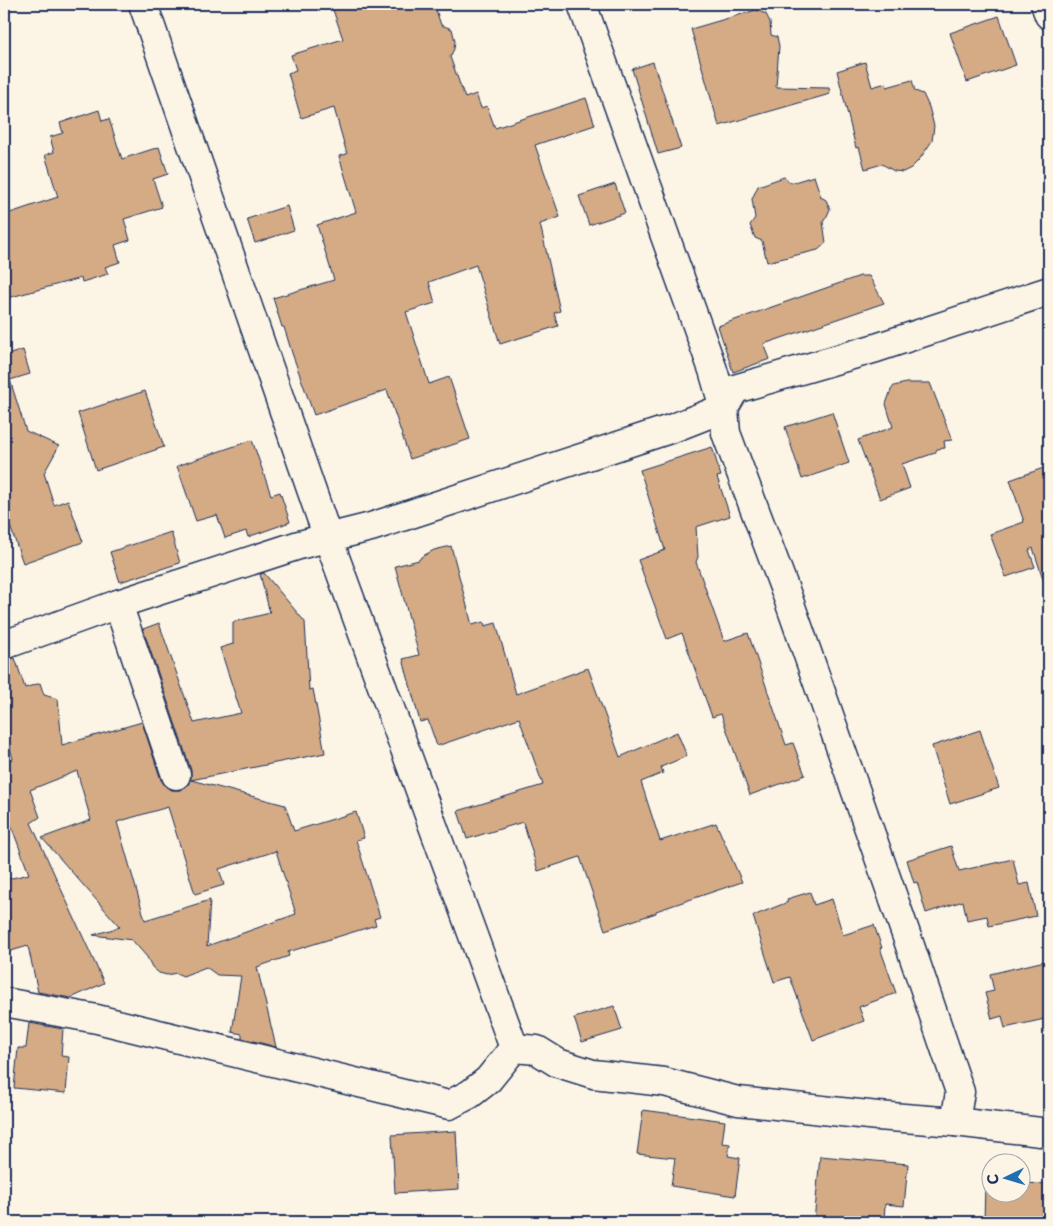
<svg xmlns="http://www.w3.org/2000/svg" width="1053" height="1226" font-family="'Playpen Sans',sans-serif">
	<rect width="100%" height="100%" fill="#fcf5e5"/>
	<filter id="ink" filterUnits="userSpaceOnUse"><feTurbulence type="fractalNoise" baseFrequency=".02" numOctaves="2"/><feDisplacementMap in="SourceGraphic" scale="10" xChannelSelector="R" yChannelSelector="G"/><feConvolveMatrix kernelMatrix="1 2 1 2 8 2 1 2 1" color-interpolation-filters="sRGB"/></filter>
	<g filter="url(#ink)">
		<g fill="#d4ab85" stroke="#1b2f5e" fill-rule="evenodd">
			<polygon points="331,4 434,4 441,25 452,29 455,41 454,49 450,57 465,98 476,94 481,108 487,106 495,128 586,98 595,125 535,145 560,217 540,224 560,311 554,313 558,326 500,344 476,265 429,282 435,303 406,312 429,384 449,377 470,439 410,459 387,390 314,415 292,353 284,327 282,327 273,298 334,280 317,225 356,212 339,156 347,154 334,108 301,118 288,73 296,70 291,55 343,39"/>
			<polygon points="756,10 766,14 770,22 771,35 777,37 779,46 776,87 829,88 830,94 719,126 691,29"/>
			<polygon points="999,16 1016,65 967,82 950,33"/>
			<polygon points="653,62 681,148 658,154 632,69"/>
			<polygon points="865,62 872,87 886,83 887,87 912,80 915,91 923,94 929,107 934,126 932,141 919,160 911,168 903,172 894,171 882,164 865,169 859,147 856,148 837,71"/>
			<polygon points="99,110 102,121 109,119 122,159 159,147 168,174 153,179 162,207 124,219 130,240 115,245 120,262 105,267 108,274 82,282 81,278 4,299 4,215 58,197 45,155 54,152 50,137 63,133 60,123"/>
			<polygon points="814,176 821,197 826,200 830,209 827,216 823,222 826,243 818,250 767,262 762,241 755,238 750,225 755,218 752,199 758,186 784,177 791,183"/>
			<polygon points="615,184 625,213 589,225 579,196"/>
			<polygon points="287,206 294,230 255,243 247,219"/>
			<polygon points="860,276 869,276 884,303 764,344 770,359 733,372 718,326"/>
			<polygon points="23,350 30,374 10,380 26,431 59,446 44,473 54,505 68,500 83,542 23,563 4,509 4,356"/>
			<polygon points="906,383 930,383 952,440 944,441 945,448 937,449 935,453 902,464 910,488 880,499 858,440 893,427 886,404 891,390 894,386"/>
			<polygon points="145,391 164,447 96,470 78,413"/>
			<polygon points="832,412 849,463 802,479 785,427"/>
			<polygon points="252,440 271,495 280,492 290,522 248,537 246,531 225,538 217,515 196,521 177,466"/>
			<polygon points="712,447 721,476 717,477 730,516 696,527 698,557 696,562 724,641 748,633 786,745 793,743 805,775 750,795 721,714 712,717 682,633 667,639 638,560 665,550 640,470"/>
			<polygon points="1049,466 1049,584 1045,585 1033,548 1029,550 1035,567 1006,577 990,534 1024,522 1010,480"/>
			<polygon points="171,532 180,563 120,582 110,552"/>
			<polygon points="451,546 472,625 484,622 485,626 496,623 516,694 588,668 620,757 677,732 687,756 661,767 663,773 641,782 660,841 716,823 742,882 656,911 656,913 605,930 580,857 538,871 523,822 467,839 458,811 543,785 519,718 437,746 428,720 420,722 403,659 419,655 395,566 419,560 421,557 434,550"/>
			<path d="M264,573L305,622L309,690L313,689L325,753L191,780L285,805L294,831L356,812L364,838L356,840L380,917L374,919L376,925L288,952L289,956L257,967L276,1047L242,1038V1034L232,1032L241,976L217,975L206,967L183,976L176,973L167,975L159,973L152,967L147,957L132,940L93,935L120,927L42,838L91,820L77,771L30,790L40,817L31,823L104,983L71,998L38,992L28,946L4,953V880L29,874L4,806V762L13,759L4,726V660L15,658L25,688L40,683L44,695L58,699L62,745L142,722L161,780L166,787L172,790H181L188,785L191,778V770L143,629L159,623L194,723L241,713L220,648L233,644V622L270,613L260,574ZM168,807L195,894L224,885L219,869L276,851L296,914L207,946L210,900L145,920L117,822Z"/>
			<polygon points="980,730 999,788 950,804 932,746"/>
			<polygon points="951,846 959,871 1013,859 1019,885 1029,883 1036,916 989,926 987,916 967,920 963,901 926,913 917,882 914,883 907,860"/>
			<polygon points="810,892 814,905 832,899 843,935 874,925 882,948 880,948 896,993 859,1007 864,1021 813,1040 790,977 774,982 753,916 788,902 787,899"/>
			<polygon points="1049,960 1049,1018 1005,1028 1002,1016 992,1019 985,993 994,991 990,974"/>
			<polygon points="614,1006 622,1030 582,1042 574,1018"/>
			<polygon points="29,1023 63,1029 61,1056 69,1057 66,1093 14,1088 18,1048 26,1048"/>
			<polygon points="643,1110 725,1121 722,1143 730,1144 728,1156 740,1158 735,1196 671,1186 675,1158 637,1154"/>
			<polygon points="456,1131 459,1189 395,1193 392,1135"/>
			<polygon points="820,1156 908,1164 904,1206 885,1204 884,1222 814,1222"/>
			<polygon points="985,1182 990,1182 990,1194 1020,1194 1020,1183 1049,1184 1049,1222 984,1222"/>
		</g>
		<g fill="none" stroke-linecap="round" stroke-linejoin="round">
			<g stroke="#1b2f5e" stroke-width="31">
				<g id="street">
					<polyline points="143,4 328,538 514,1048"/>
					<polyline points="582,4 713,370 724,408 726,433 788,598 908,940 960,1092 955,1122"/>
					<polyline points="1045,4 1049,15"/>
					<polyline points="118,604 176,775"/>
					<polyline points="4,645 118,604 299,545 371,527 673,428 724,408 735,389 876,348 1049,291"/>
					<polyline points="4,1002 97,1019 449,1105 470,1094 488,1080 514,1048"/>
					<polyline points="514,1048 537,1050 558,1063 593,1074 664,1082 738,1101 878,1116 955,1122 1049,1133"/>
				</g>
			</g>
			<use href="#street" stroke="#fcf5e5" stroke-width="28"/>
		</g>
	</g>
	<rect width="1053" height="1226" fill="none" stroke="#fcf5e5" stroke-width="20"/>
	<rect x="10" y="10" width="1033" height="1206" fill="none" stroke="#1b2f5e" stroke-width="2" filter="url(#ink)"/>
	<g transform="translate(1006 1178) rotate(265)"><circle r="24" fill="#fcf5e5" stroke="#a2a6af"/>
	<path d="M0-4L9 19L0 12L-9 19Z" fill="#1f6fb2"/>
	<text y="-8" font-size="14" font-weight="bold" text-anchor="middle" fill="#1b2f5e">С</text>
	</g>
</svg>
